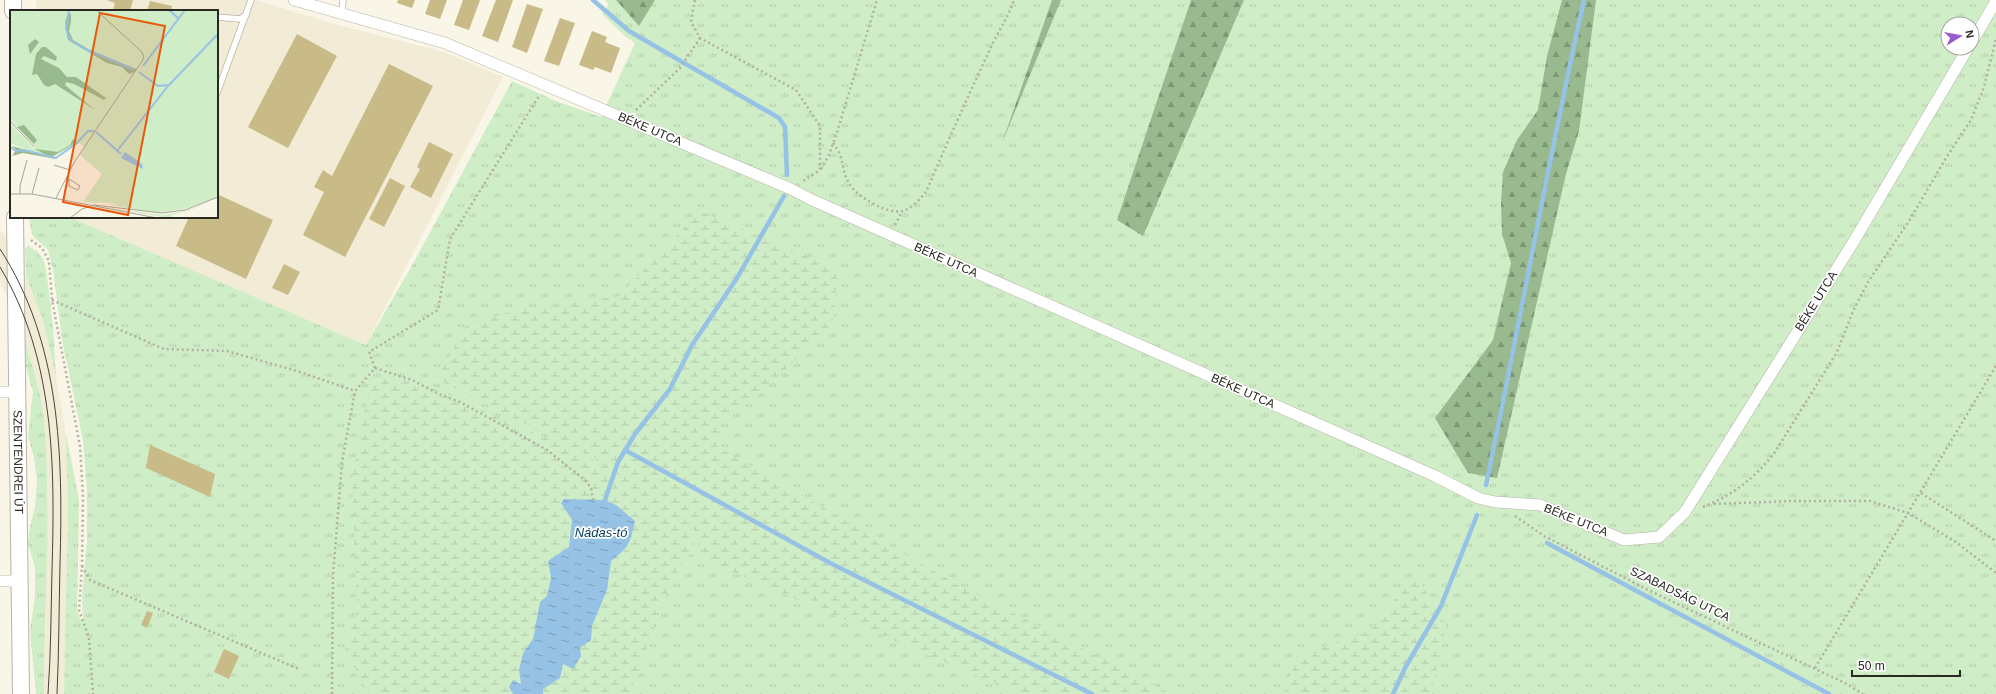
<svg xmlns="http://www.w3.org/2000/svg" width="1996" height="694" font-family="Helvetica,sans-serif">
	<defs>
		<pattern id="grass-tufts" width="24" height="20" patternUnits="userSpaceOnUse"><rect width="24" height="20" fill="#cfedc6"/><path d="M3 7l-1-3M5 7V3M7 7l1-3M15 17l-1-3M17 17v-4M19 17l1-3" fill="none" stroke="#b2cbaa"/></pattern>
		<pattern id="forest-firs" width="22" height="20" patternUnits="userSpaceOnUse"><rect width="22" height="20" fill="#99ba8f"/><path d="M5 1l3.5 6h-7zM16 11l3.5 6h-7z" fill="#7d9774"/></pattern>
		<pattern id="wetland-marsh" width="20" height="14" patternUnits="userSpaceOnUse"><rect width="20" height="14" fill="#cfedc6"/><path d="M1 5h8M5 5V1M11 12h8M15 12V8" fill="none" stroke="#b2cbaa"/></pattern>
		<pattern id="water-ripples" width="26" height="14" patternUnits="userSpaceOnUse"><rect width="26" height="14" fill="#96c2e6"/><path d="M2 4q2-2 4 0t4 0M15 11q2-2 4 0t4 0" fill="none" stroke="#7a9eba"/></pattern>
	</defs>
	<rect width="100%" height="100%" fill="#faf6e7"/>
	<g fill="#f2ecd6">
		<polygon points="36,0 256,0 335,24 444,52 503,77 366,345 69,217 217,217 217,11 36,11"/>
		<polygon points="0,230 6,237 26,276 43,320 56,377 66,434 68,506 64,694 44,694 48,487 44,419 32,366 23,335 0,281"/>
	</g>
	<g fill="url(#grass-tufts)" fill-rule="evenodd">
		<path d="M605,0H1996V694H64L68,506L66,434L79,499L77,611L80,618L83,620L82,597L87,540V490L83,441L62,339L53,269L48,250L32,235L29,217H69L366,345L414,262L512,81L556,101L601,117L635,43L626,37L602,14L609,5ZM1948,24H1972V48H1948Z"/>
		<polygon points="28,246 37,251 43,259 46,269 53,326 56,377 43,320 26,276 25,249"/>
		<path d="M23,335C31,362 41,391 44,420C52,511 44,603 44,694H36L30,631L35,596V568L28,543L30,527L35,507L37,480L34,457L28,437L33,392L26,367Z"/>
	</g>
	<g fill="url(#forest-firs)">
		<polygon points="616,0 655,0 639,26"/>
		<polygon points="1052,0 1061,0 1002,143"/>
		<polygon points="1191,0 1244,0 1143,236 1117,220"/>
		<polygon points="1562,0 1596,0 1579,131 1566,174 1497,478 1468,473 1435,418 1493,340 1511,263 1502,234 1501,203 1503,172 1517,140 1538,110 1547,56"/>
	</g>
	<g fill="url(#wetland-marsh)">
		<polygon points="700,211 838,269 833,323 775,379 721,417 718,447 953,582 1171,694 1020,694 702,559 689,511 694,547 670,585 630,694 543,694 543,689 560,678 563,664 573,669 579,648 591,640 592,626 607,590 611,561 627,548 635,521 616,505 605,500 564,499 572,520 569,547 548,561 551,578 547,596 540,602 533,639 523,653 521,685 509,687 513,694 369,694 345,650 357,609 352,479 369,389 385,375 416,381 551,440 662,493 437,379 467,323 515,311 619,296"/>
		<polygon points="1416,576 1446,625 1431,694 1284,694 1297,656 1366,632"/>
	</g>
	<path fill="url(#water-ripples)" d="M564,499L605,500L616,505L635,521C630,544 629,547 611,561L607,590L592,626L591,640L580,648L581,656L573,669L563,664L560,678L543,689V694H513L509,687L513,680L521,684L519,670L523,653L533,639L540,602L547,596L551,578L548,561L569,547L572,520L561,503Z"/>
	<g fill="none" stroke-linecap="round" stroke-linejoin="round">
		<g stroke="#96c2e6" stroke-width="4.5">
			<polyline points="593,0 629,31 779,118 785,127 787,175"/>
			<polyline points="625,450 830,563 1092,694"/>
			<path d="M1486,485C1520,323 1548,161 1584,0"/>
			<polyline points="605,500 618,462 635,434 670,389 692,345 737,278 784,196"/>
			<polyline points="1547,543 1829,694"/>
			<polyline points="1393,694 1405,668 1441,606 1477,515"/>
		</g>
	</g>
	<g fill="#c8bb88">
		<polygon points="107,0 133,0 130,11 113,11 115,3"/>
		<polygon points="398,0 415,0 412,8 397,3"/>
		<polygon points="430,0 447,0 440,19 425,14"/>
		<polygon points="463,0 480,0 469,30 454,25"/>
		<polygon points="496,0 513,0 498,42 482,36"/>
		<polygon points="150,1 172,6 171,11 147,11"/>
		<polygon points="527,4 543,9 527,53 512,47"/>
		<polygon points="560,18 575,23 559,66 544,61"/>
		<polygon points="592,31 607,37 605,42 620,48 611,73 595,67 593,70 579,65"/>
		<polygon points="297,34 337,56 288,148 248,127"/>
		<polygon points="389,64 433,86 345,257 303,235 324,192 314,187 323,170 332,176"/>
		<polygon points="429,142 453,154 431,198 410,187 420,169 417,167"/>
		<polygon points="390,178 405,186 384,227 369,219"/>
		<polygon points="217,194 273,220 246,279 176,246 189,217 217,217"/>
		<polygon points="284,264 300,272 288,295 272,288"/>
		<polygon points="150,445 215,474 210,497 146,468"/>
		<polygon points="147,611 153,613 147,628 141,625"/>
		<polygon points="224,649 239,656 229,679 214,672"/>
	</g>
	<g fill="none" stroke-linecap="round" stroke-linejoin="round">
		<g stroke="#b8b5a7" stroke-width="7">
			<g id="service">
				<polyline points="342,14 343,0"/>
				<polyline points="217,17 240,19 246,15"/>
				<polyline points="217,93 251,0"/>
			</g>
		</g>
		<g stroke="#b8b5a7" stroke-width="12">
			<g id="minor">
				<polyline points="294,0 445,43 791,189 810,199 1435,476 1478,498 1495,502 1540,505 1624,540 1659,537 1685,512 1854,241 1968,48"/>
				<polyline points="1972,42 1996,1"/>
				<polyline points="0,392 16,392"/>
				<polyline points="0,581 20,581"/>
			</g>
		</g>
		<g stroke="#b8b5a7" stroke-width="18">
			<g id="secondary">
				<polyline points="13,0 13,11"/>
				<path id="s1" d="M15,217L21,694"/>
			</g>
		</g>
		<g stroke="#b2afa4" stroke-width="2.5" stroke-dasharray="2 3" stroke-linecap="butt">
			<polyline points="695,0 691,22 700,38 796,90 820,126 820,170 803,181"/>
			<polyline points="636,110 680,68 700,38"/>
			<path d="M833,143C846,159 840,170 850,185C858,197 888,215 903,211C912,208 920,199 926,192C948,141 970,91 994,41C1001,27 1009,15 1014,0"/>
			<polyline points="821,169 829,155 838,129 877,0"/>
			<polyline points="895,225 902,211"/>
			<polyline points="31,240 42,248 49,261 52,300 80,446 83,496 82,566 79,610 89,638 93,694"/>
			<polyline points="52,300 164,349 227,351 297,371 355,391 375,368 369,352 438,310 450,239 539,96"/>
			<polyline points="375,368 412,380 441,395 460,402 547,450 585,480 591,488 593,501"/>
			<polyline points="1921,493 1996,541"/>
			<polyline points="1714,504 1792,501 1870,501 1908,513 1956,542 1996,573"/>
			<path d="M1703,507C1733,495 1755,478 1775,452L1837,352L1853,311L1868,282L1909,221L1946,158L1971,120L1984,87L1996,39"/>
			<polyline points="1515,516 1544,536 1648,590 1845,683 1863,694"/>
			<polyline points="82,566 90,580 299,669"/>
			<polyline points="1815,668 1996,366"/>
			<polyline points="332,694 333,575 342,462 355,391"/>
		</g>
		<use href="#service" stroke="#fff" stroke-width="5.5"/>
		<use href="#minor" stroke="#fff" stroke-width="11"/>
		<use href="#secondary" stroke="#fff" stroke-width="16"/>
		<g stroke="#44423b" stroke-width="1">
			<path d="M0,249C61,343 63,456 60,564C59,607 59,651 57,694"/>
			<path d="M0,267C55,359 55,466 52,570C51,611 51,653 48,694"/>
		</g>
	</g>
	<g text-anchor="middle" stroke-width="3.5" stroke-linejoin="round" paint-order="stroke">
		<g font-size="12" fill="#292822" stroke="#fff">
			<text transform="translate(650 129) rotate(23)" y="4">BÉKE UTCA</text>
			<text transform="translate(946 260) rotate(24)" y="4">BÉKE UTCA</text>
			<text transform="translate(1816 301) rotate(-58)" y="4">BÉKE UTCA</text>
			<text transform="translate(1243 391) rotate(24)" y="4">BÉKE UTCA</text>
			<text dy="4" stroke="none"><textPath href="#s1" startOffset="245">SZENTENDREI ÚT</textPath></text>
			<text transform="translate(1576 520) rotate(22)" y="4">BÉKE UTCA</text>
			<text transform="translate(1680 594) rotate(26)" y="4">SZABADSÁG UTCA</text>
		</g>
		<g font-size="13" font-style="italic" fill="#033a5c" stroke="#fff">
			<text x="601" y="537">Nádas-tó</text>
		</g>
	</g>
	<g transform="translate(10 10)">
		<rect width="208" height="208" fill="#faf6e7"/>
		<path d="M0,0H208V187L174,199L147,203L95,194L110,195L101,193L73,192L92,164L70,145L75,137L68,133L45,146L22,142L25,137L0,109ZM208,188L178,201L161,205L160,208L85,196L153,205L176,201Z" fill="#cfedc6"/>
		<path d="M58,3L61,4V12L59,21L63,30L80,40L126,59L125,62L119,64L112,57L97,53L58,30L55,12ZM25,29L29,32L20,44L18,35ZM32,37H36L47,47L46,51L34,46L31,49L49,58L57,67H66L96,88L94,90L64,74L56,72L55,75L85,100L45,74L38,77L34,75L27,64L22,65L26,44ZM14,115L27,130L24,134L7,117ZM63,129L67,132L43,146L46,149L13,143L2,146L6,140L2,136L38,146L25,139L48,142L60,135Z" fill="#99ba8f"/>
		<path d="M139,67L162,77L117,136L139,153L130,170L121,171L105,168L95,163L102,152L97,158L92,154V139L86,130L94,118L99,119L108,132L125,113L144,89V84L139,81L133,69ZM114,142L125,149L132,159L110,148Z" fill="#cfedc6" fill-rule="evenodd"/>
		<path d="M0,113L24,139L22,142L0,133Z" fill="#cfedc6"/>
		<path d="M115,142L132,154L133,159L111,148Z" fill="#96c2e6"/>
		<path fill="none" stroke="#96c2e6" stroke-width="2" d="M59,0L56,19L60,29L73,38L124,60M159,0L169,9M133,56L175,0M129,62L148,76L159,75L208,24M86,122L111,144M0,137L6,141L14,140L46,148L67,133L78,121H84M107,141L158,76"/>
		<path fill="none" stroke="#a6a498" stroke-width="1" d="M0,111L24,137M44,155L60,160M56,168L59,169L70,176L68,180L59,176V169M0,184H22L147,208M10,184V176L17,150M22,184L29,158M46,188L65,151L134,48L132,42L86,0M60,208L72,199L84,195L152,203L175,200L208,187"/>
		<path fill="#e8590c" fill-opacity="0.15" stroke="#e8590c" stroke-width="2" d="M90,3L155,16L118,205L53,192Z"/>
		<rect width="208" height="208" fill="none" stroke="#292822" stroke-width="2"/>
	</g>
	<g transform="translate(1960 36) rotate(79)"><circle r="19" fill="#ffffff" stroke="#a9a9a7"/>
	<path d="M0-3L7 15L0 10L-7 15Z" fill="#9a5ad0"/>
	<text y="-6" font-size="11" font-weight="bold" text-anchor="middle" fill="#292822">N</text>
	</g>
	<path d="M1852 670v6h108v-6" fill="none" stroke="#292822" stroke-width="2"/>
	<text x="1858" y="670" font-size="12" fill="#292822" stroke="#ffffff" stroke-width="3" paint-order="stroke">50 m</text>
</svg>
